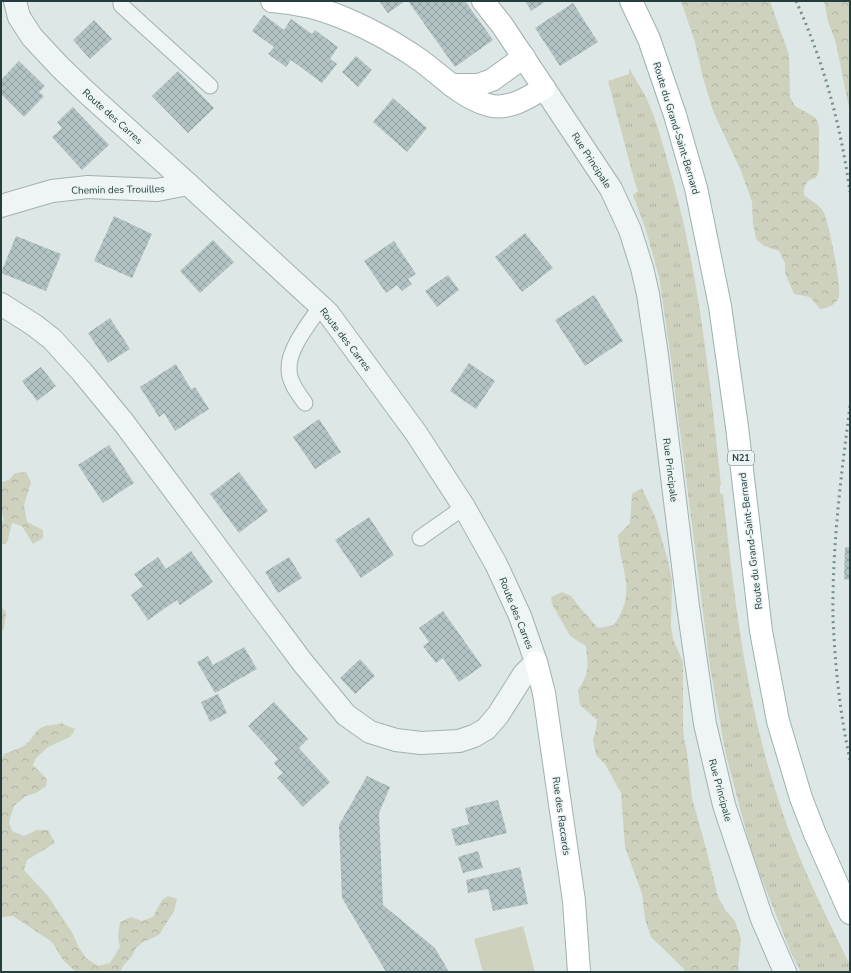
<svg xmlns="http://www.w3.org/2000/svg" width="851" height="973" font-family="'Nunito Sans',sans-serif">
	<defs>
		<pattern id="grass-tufts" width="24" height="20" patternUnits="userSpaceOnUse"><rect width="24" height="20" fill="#ced1bd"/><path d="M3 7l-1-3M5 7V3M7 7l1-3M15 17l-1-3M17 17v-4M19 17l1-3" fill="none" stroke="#b1b4a3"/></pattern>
		<pattern id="forest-crowns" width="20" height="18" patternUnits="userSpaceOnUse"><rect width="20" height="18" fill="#ced1bd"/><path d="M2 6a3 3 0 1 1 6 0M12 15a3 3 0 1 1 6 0" fill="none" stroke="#b1b4a3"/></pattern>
		<pattern id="building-cross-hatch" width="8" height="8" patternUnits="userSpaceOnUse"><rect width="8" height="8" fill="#b3c3c3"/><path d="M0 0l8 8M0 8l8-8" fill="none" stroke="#91a0a0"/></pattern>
	</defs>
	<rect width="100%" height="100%" fill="#dce7e6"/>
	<path fill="url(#grass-tufts)" d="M629,68C634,78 641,87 646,97C658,123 665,153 673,181C700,280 710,383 721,485L720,486V493L723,494C734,597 746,703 779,802C797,858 824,912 850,965V972H801L791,953L761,877L750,846L726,755L710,667L670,352L659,277L646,230L633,195L638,191L635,183L608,81L629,74Z"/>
	<g fill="url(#forest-crowns)">
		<path d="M681,1H770L789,55L790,97L795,106L816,118L819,127V170L816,178C806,180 804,185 804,195C810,200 819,205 823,211C829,221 841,285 839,296C837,305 828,308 820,309L810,297L794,294L785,273V263L779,251L764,246L756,239L753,223L752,202L741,171L713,111L702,74L695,42Z"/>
		<polygon points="824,1 850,1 850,113 836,43 828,21"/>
		<polygon points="26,472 31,482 24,505 27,522 43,530 43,538 33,544 22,526 12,523 7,543 1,544 1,523 4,520 1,510 1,482 9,480 15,473"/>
		<path d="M642,488L656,519L668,561L672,580L671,626L673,639L683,662V724L684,738L687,752L692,798L707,852L718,897L726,911L735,921L741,939L738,967L739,972H685L683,968L651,937L645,919L642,894L625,847L621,793L605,764L596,755L593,740L596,729L597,720L580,705L578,690C590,672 588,667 586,646L570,636L552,604L551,597L562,592L571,596L581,609L598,628L614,625C638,590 620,571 618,535L630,523L632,494Z"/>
		<polygon points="1,606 6,613 4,628 1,633"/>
		<path d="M61,723L75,729L70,737L48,747L36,758L33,765L47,779L46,786L36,793L26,796L14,806L9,822L12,831L24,836L37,830H48L55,843L27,860L24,870L48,896L73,934L78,946L86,958L98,966L110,963L120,947L118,937L120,922L131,917L142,921L153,917L162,900L168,896L177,899L174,911L159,935L143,942L136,948L132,956L123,966L120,972H76L63,960L52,942L13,916L1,917V760L4,754C11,751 19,749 25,745C31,741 34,733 39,729C45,724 54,726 61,723Z"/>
	</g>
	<polygon fill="#ced1bd" points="523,926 535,972 483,972 474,939"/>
	<g fill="url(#building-cross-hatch)">
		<polygon points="379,1 405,1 388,13"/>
		<polygon points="408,1 465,1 493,40 455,67"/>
		<polygon points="525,1 546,1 531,11"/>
		<polygon points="573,3 598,42 560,66 535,28"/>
		<polygon points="264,15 284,30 291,19 312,34 315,30 338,47 330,59 337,64 322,83 291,60 286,67 268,54 274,47 252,31"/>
		<polygon points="94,20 112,39 90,59 73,40"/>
		<polygon points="356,56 372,70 358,87 342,72"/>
		<polygon points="19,61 45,86 39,92 44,96 24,117 1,94 1,80"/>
		<polygon points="178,71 214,108 188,133 152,96"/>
		<polygon points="393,98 427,128 407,152 373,122"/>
		<polygon points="73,107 109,145 82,170 52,137 62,128 57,122"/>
		<polygon points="114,216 152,234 132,278 94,261"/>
		<polygon points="525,233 553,268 522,292 495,257"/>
		<polygon points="16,236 61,254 46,291 1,273"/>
		<polygon points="213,240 234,262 200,293 180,271"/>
		<polygon points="394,241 416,274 408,279 412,284 402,291 397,285 386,293 364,261"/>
		<polygon points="448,275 459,290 437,307 425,291"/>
		<polygon points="594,295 623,341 585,366 555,320"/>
		<polygon points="110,318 130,349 108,363 88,333"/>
		<polygon points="469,363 495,381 476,409 450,391"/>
		<polygon points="176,364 191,389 195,387 209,409 175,431 164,413 159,417 140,387"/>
		<polygon points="41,367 56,386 37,401 22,381"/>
		<polygon points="319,419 341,452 315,469 293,437"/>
		<polygon points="109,445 134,483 103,503 78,465"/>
		<polygon points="239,472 268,511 239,533 210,494"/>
		<polygon points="369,517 394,555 361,578 335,540"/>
		<polygon points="845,547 850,547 850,580 844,579"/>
		<polygon points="191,551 213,582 180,605 177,600 148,620 131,595 143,586 134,574 158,557 166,569"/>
		<polygon points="289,557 302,578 278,593 265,572"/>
		<polygon points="443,611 482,666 459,682 443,658 436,663 423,646 429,642 419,628"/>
		<polygon points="244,647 257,669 215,693 197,662 208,656 213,665"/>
		<polygon points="360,659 375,676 355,694 340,678"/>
		<polygon points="218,694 227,713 210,722 201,702"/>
		<polygon points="274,702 308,739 299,748 330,782 303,807 277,778 283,773 274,763 278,759 248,726"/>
		<polygon points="367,776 390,787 379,813 383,905 435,948 449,972 386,972 342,898 339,825"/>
		<polygon points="498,800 507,833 456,846 451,829 469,824 465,808"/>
		<polygon points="478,851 483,868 463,873 458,857"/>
		<polygon points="520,867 528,904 493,911 488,889 468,893 466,880"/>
	</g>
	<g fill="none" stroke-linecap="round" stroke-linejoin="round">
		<g stroke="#a2b1b0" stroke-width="17">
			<g id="lane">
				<polyline points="121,1 121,5 210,86"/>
				<path d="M305,403C298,393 289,382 289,369C288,349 310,322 321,306"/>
				<polyline points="420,538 464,507"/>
			</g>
		</g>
		<g stroke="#a2b1b0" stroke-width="24">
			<g id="street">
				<polyline points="544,88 611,189 630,230 642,268 648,294 657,355 688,606 705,724 724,805 762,919 785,972"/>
				<polyline points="1,206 52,191 88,187 157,190 188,184"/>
				<polyline points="1,304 34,325 52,339 82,372 124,423 303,663 346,715 370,732 396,740 421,743 459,741 474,736 486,729 498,715 524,674 536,662 520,616 496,564 464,507 416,433 328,313 188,184 85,91 60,67 32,37 19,17 15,1"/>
			</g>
		</g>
		<g stroke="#a2b1b0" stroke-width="24">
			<g id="secondary">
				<path d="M272,1C285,2 298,4 311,7C347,16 390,39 420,60C442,76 461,97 488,105C507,111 528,98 544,88L502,25L483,1"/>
				<polyline points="451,85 478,85 492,80 524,57"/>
				<polyline points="536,662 544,693 574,901 579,972"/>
			</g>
		</g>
		<g stroke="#9bb2b2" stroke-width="24">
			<polyline id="primary" points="631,1 649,39 675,115 696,188 720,306 737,427 761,631 778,721 801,798 815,834 850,913"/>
		</g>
		<use href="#lane" stroke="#eff5f5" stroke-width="15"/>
		<use href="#street" stroke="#eff5f5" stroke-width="22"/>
		<use href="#secondary" stroke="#fff" stroke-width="22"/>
		<use href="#primary" stroke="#fff" stroke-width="22"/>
		<g stroke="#759090" stroke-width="3" stroke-dasharray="2 4" stroke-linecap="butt">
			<path d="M796,1C824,62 841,127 850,192"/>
			<path d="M850,406C841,476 832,547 833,618C835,666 840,714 850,760"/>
		</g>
	</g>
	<g text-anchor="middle" stroke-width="3" stroke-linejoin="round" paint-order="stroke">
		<rect fill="#ebf4f4" stroke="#617474" stroke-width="1" x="728" y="451" width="26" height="14" rx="3"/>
		<g font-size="9" font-weight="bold" fill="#263d3d">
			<text x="741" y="461">N21</text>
		</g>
		<g font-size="10" fill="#263d3d" stroke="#ebf4f4">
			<text transform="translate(113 116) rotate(42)" y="4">Route des Carres</text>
			<text transform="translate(677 128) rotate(73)" y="4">Route du Grand-Saint-Bernard</text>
			<text transform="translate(592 160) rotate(57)" y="4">Rue Principale</text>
			<text transform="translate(118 189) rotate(-1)" y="4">Chemin des Trouilles</text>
			<text transform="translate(346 339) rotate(52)" y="4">Route des Carres</text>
			<text transform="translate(671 470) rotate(83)" y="4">Rue Principale</text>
			<text transform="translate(750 541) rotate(-97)" y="4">Route du Grand-Saint-Bernard</text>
			<text transform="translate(517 613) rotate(68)" y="4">Route des Carres</text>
			<text transform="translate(721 790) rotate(75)" y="4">Rue Principale</text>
			<text transform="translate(562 816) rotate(82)" y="4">Rue des Raccards</text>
		</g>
	</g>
	<rect width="851" height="973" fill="none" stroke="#263d3d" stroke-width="4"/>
</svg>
